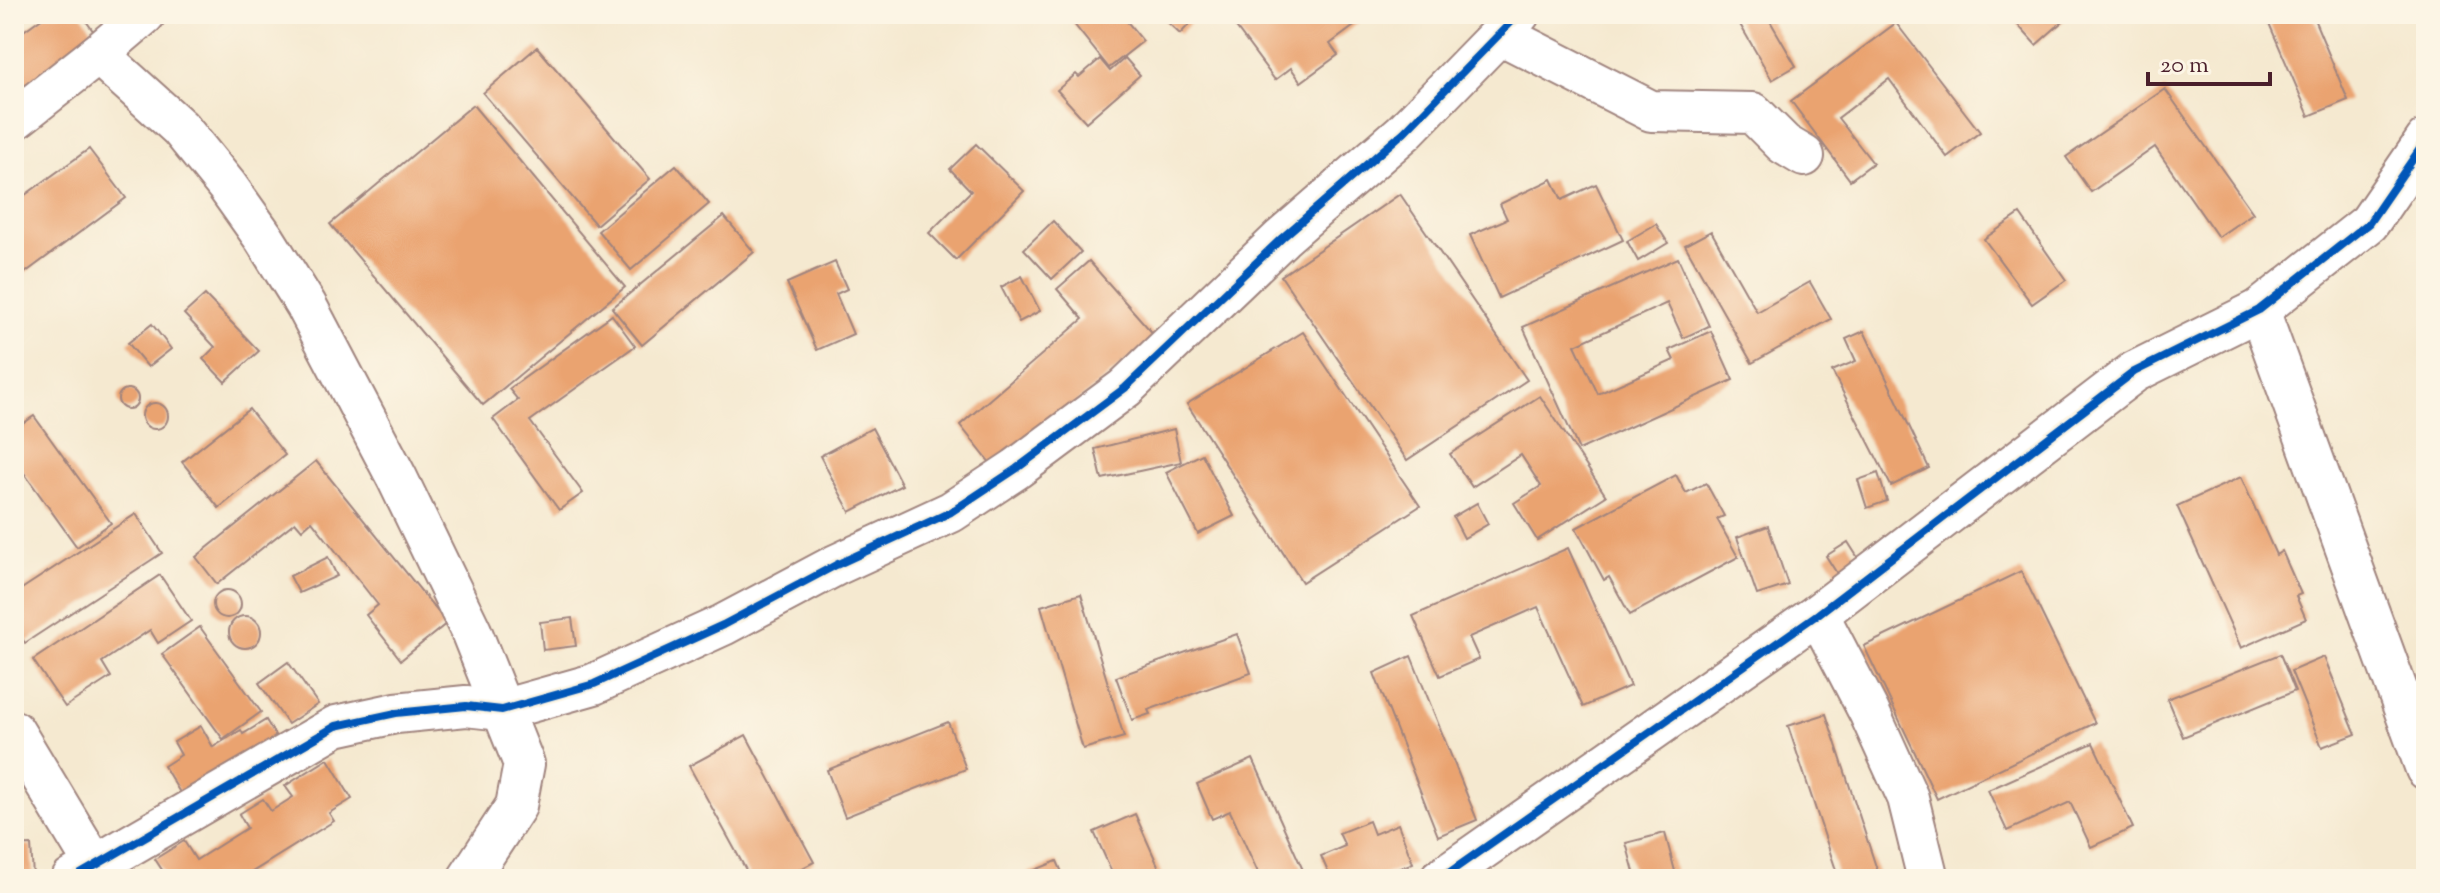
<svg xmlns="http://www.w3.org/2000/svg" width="2440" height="893" font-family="'Sorts Mill Goudy',serif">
	<rect width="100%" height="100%" fill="#fcf5e5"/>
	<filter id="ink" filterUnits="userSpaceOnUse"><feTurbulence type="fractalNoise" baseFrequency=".0125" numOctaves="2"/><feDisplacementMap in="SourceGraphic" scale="16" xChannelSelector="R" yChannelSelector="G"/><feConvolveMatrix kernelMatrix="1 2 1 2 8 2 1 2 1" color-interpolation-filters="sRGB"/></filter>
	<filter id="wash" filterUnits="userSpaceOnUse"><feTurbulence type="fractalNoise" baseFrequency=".006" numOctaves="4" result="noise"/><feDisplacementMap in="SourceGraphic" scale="32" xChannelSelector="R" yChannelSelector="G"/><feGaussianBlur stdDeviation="1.8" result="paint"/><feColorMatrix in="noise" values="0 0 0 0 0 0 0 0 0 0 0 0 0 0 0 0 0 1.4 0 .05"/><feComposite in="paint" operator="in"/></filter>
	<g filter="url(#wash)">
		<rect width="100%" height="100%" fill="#f5e9d0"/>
		<g id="blocks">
			<g fill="#eaa36f">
				<polygon points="47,14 81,14 96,35 14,94 14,38"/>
				<polygon points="1066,14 1121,14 1143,41 1109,68"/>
				<polygon points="1159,14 1199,14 1180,34"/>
				<polygon points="1226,14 1351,14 1358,23 1330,44 1338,55 1301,82 1291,68 1275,80"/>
				<polygon points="1734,14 1766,14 1796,66 1772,80"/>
				<polygon points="2008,14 2071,14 2036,45"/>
				<polygon points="2265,14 2312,14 2348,100 2309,116"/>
				<polygon points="1896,23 1980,132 1947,157 1889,79 1838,118 1873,163 1850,180 1791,101"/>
				<polygon points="537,47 650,179 596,225 483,93"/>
				<polygon points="1125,58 1140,75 1086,122 1057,90 1076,74 1079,77 1100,59 1110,71"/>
				<polygon points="2165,89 2253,213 2218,237 2155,147 2091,192 2066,157"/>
				<polygon points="473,105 625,287 483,405 330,224"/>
				<polygon points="976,144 1024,191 956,260 929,233 971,191 950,169"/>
				<polygon points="89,149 126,198 14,281 14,203"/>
				<polygon points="676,165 709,204 631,270 598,231"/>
				<polygon points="1552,179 1562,200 1596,184 1623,240 1499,298 1470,235 1507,219 1500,204"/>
				<polygon points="1400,194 1527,380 1407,460 1281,276"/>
				<polygon points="2020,214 2066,280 2032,304 1984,239"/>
				<polygon points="724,216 754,252 642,345 612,308"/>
				<polygon points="1053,221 1081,252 1052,279 1024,249"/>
				<polygon points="1656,224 1668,243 1638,261 1627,241"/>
				<polygon points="1711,231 1757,312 1810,282 1831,319 1752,363 1685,245"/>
				<polygon points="1678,258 1709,326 1683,338 1667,303 1575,345 1598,394 1674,360 1669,350 1711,331 1733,380 1579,450 1523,327"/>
				<polygon points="1089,261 1156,337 995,469 960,425 1083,319 1057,289"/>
				<polygon points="835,262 847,289 836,294 853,334 817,350 787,283"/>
				<polygon points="1022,276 1040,311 1019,322 1001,287"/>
				<polygon points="205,295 259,351 225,382 203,359 215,347 184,314"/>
				<polygon points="612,315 635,346 530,421 583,493 559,510 493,419 518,400 509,389"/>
				<polygon points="152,324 171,349 148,367 128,343"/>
				<polygon points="1864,331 1929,468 1891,486 1832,371 1856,361 1846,339"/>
				<polygon points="1303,332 1420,506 1302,582 1187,404"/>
				<circle cx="128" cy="399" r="10"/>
				<polygon points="1540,396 1606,496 1537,540 1514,503 1541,486 1521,455 1472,487 1450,454"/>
				<circle cx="155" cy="416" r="13"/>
				<polygon points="249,409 285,455 219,508 182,462"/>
				<polygon points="34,416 111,523 77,547 14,459 14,430"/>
				<polygon points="872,428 902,485 850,512 820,456"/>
				<polygon points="1174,429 1181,462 1102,479 1095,449"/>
				<polygon points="1202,454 1234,516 1198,534 1166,472"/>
				<polygon points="316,461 447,623 401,660 366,615 378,605 312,521 302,530 295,522 217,584 196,557"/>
				<polygon points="1878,473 1887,501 1867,508 1858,480"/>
				<polygon points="1676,475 1686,493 1706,483 1724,516 1717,519 1738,557 1630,615 1609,577 1604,580 1576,528"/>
				<polygon points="2241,477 2276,555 2282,551 2301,594 2296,596 2306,619 2241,648 2177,506"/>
				<polygon points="1477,503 1488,524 1464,538 1453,517"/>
				<polygon points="136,514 162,553 25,643 14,627 14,594"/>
				<polygon points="1768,526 1788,585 1757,595 1737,537"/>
				<polygon points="1848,542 1860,561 1838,575 1826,556"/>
				<polygon points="1568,548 1630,686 1583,707 1538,607 1469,637 1479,659 1440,676 1413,616"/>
				<polygon points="328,557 337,576 299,593 290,576"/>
				<polygon points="2021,571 2095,723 1937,799 1864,646"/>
				<polygon points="160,575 191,621 158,643 150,630 102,662 111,677 65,707 33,660"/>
				<circle cx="227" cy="604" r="14"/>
				<polygon points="1081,594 1124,737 1083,749 1041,606"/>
				<circle cx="245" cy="632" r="16"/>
				<polygon points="572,618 576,646 543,650 540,622"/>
				<polygon points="200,627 261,712 223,739 162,654"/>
				<polygon points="1237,634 1251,673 1148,710 1150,714 1132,720 1116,677"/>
				<polygon points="2280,654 2295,691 2183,737 2167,699"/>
				<polygon points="1411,656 1477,820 1438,836 1374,673"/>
				<polygon points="2324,657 2356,734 2322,747 2291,671"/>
				<polygon points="288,662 318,704 288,724 259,683"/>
				<polygon points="1826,714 1880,879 1839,879 1788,726"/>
				<polygon points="266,720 279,742 188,806 164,766 181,755 174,742 201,726 213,747 241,730 243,734"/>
				<polygon points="948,722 966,769 845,817 827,770"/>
				<polygon points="746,735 814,862 782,879 751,879 689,766"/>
				<polygon points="2093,743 2133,828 2091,847 2070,802 2007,831 1988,790"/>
				<polygon points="328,759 352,799 329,813 334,821 241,879 168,879 155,859 184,841 196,860 247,828 239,814 263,799 271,811 293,797 285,786"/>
				<polygon points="1253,759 1307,879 1261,879 1230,811 1212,819 1197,784"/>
				<polygon points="1135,814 1164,879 1115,879 1094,832"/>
				<polygon points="1369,821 1374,834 1398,824 1413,863 1373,879 1331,879 1321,856 1345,846 1339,833"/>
				<polygon points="1665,833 1677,879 1636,879 1626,843"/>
				<polygon points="31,845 33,876 14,877 14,846"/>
				<polygon points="1057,861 1065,879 1013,879"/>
			</g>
		</g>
	</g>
	<g filter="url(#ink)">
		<use href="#blocks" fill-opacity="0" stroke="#a0847e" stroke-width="2"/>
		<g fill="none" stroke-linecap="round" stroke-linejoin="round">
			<g stroke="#a0847e" stroke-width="44">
				<g id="minor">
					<polyline points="1500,34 1651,111 1753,113 1784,144 1804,156"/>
					<polyline points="98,54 180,128 227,186 264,238 306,305 397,478 471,631 524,764 516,806 468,879"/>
					<polyline points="14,120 98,54 145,14"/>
					<polyline points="2259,310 2426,769"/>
					<polyline points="1818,614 1869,712 1908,798 1928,879"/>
					<polyline points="14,731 103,879"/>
					<polyline points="72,879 336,726 396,713 466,706 502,710 594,684 723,625 836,565 951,512 1016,469 1125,388 1282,238 1404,132 1519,14"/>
					<polyline points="1440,879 1818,614 2134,372 2259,310 2369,223 2426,140"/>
				</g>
			</g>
			<use href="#minor" stroke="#fff" stroke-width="40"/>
			<g stroke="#fcf5e5" stroke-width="13">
				<g id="cycleway">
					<polyline points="72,879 336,726 396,713 466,706 502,710 594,684 723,625 836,565 951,512 1016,469 1125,388 1282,238 1404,132 1519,14"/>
					<polyline points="1440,879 1818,614 2134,372 2259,310 2369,223 2426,140"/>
				</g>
			</g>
			<use href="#cycleway" stroke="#0057b8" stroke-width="8"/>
		</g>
	</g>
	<rect width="2440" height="893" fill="none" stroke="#fcf5e5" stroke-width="48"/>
	<path d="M2148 72v12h122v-12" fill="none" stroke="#4a1f2b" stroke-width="4"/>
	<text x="2160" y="72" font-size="24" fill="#4a1f2b" stroke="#fcf5e5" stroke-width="6" paint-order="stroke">20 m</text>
</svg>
